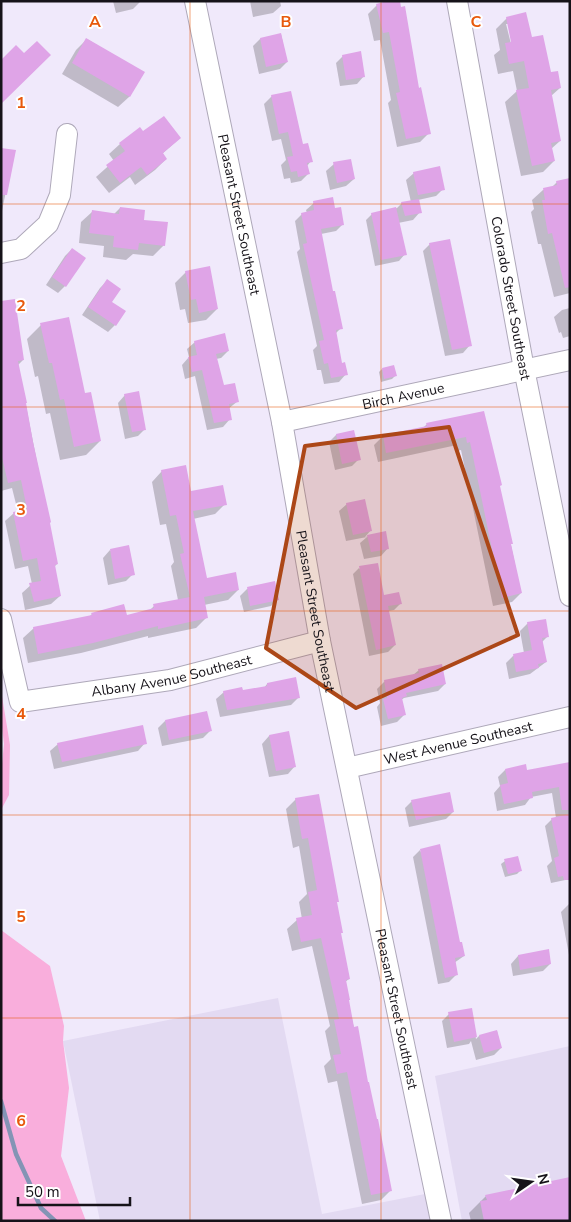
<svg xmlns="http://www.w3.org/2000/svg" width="571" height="1222" font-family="'Nunito Sans',sans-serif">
	<rect width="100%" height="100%" fill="#f0e9fb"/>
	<g fill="#e3daf2">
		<polygon points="278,998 322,1214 425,1194 430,1221 100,1221 63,1041"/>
		<polygon points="570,1046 570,1221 462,1221 435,1076"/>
	</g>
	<g fill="#f9aedc">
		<polygon points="1,690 10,745 9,795 1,810 1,774 4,744 1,719"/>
		<polygon points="1,930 50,966 64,1026 63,1041 69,1088 61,1156 86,1221 1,1221"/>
	</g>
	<g fill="#0003" fill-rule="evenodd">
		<polygon points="113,1 141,1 133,9 116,13"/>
		<polygon points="250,1 280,1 281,6 273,13 253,17"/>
		<polygon points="377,5 418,89 429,133 420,142 397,147 388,103 391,100 380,40 374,41 368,14"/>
		<path d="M507,18L531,39L550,74L560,88L551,96L560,141L551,149L554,161L543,172L521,176L505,102L517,91L513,71L498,74L494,55L500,50L496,29ZM506,24H509L514,48H512Z"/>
		<polygon points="281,34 287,62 280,69 259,74 253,46 260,39"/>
		<polygon points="87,39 143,73 129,97 118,107 62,74 76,50"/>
		<polygon points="343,56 364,76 357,84 340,86 336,63"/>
		<polygon points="272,96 311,161 307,166 308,174 301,181 291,183 290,178 284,179 281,165 286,160 281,139 272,141 264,104"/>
		<polygon points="143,133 180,138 162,154 166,159 155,170 135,185 130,177 109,193 96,177 114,161 109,154 120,144"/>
		<polygon points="1,149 14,151 1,216"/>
		<polygon points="334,164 354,179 346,186 330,190 326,171"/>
		<polygon points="414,173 443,189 436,196 418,200 420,212 413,220 398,223 405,254 399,261 375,266 366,220 372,214 397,208 402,203 411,202 406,180"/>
		<polygon points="557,182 570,225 570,293 554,297 541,244 538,244 531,212 534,209 532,200 543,190 551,188"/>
		<polygon points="314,203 334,210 343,224 336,231 321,234 332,293 341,328 335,334 341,364 346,374 339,382 324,384 321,370 317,370 313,350 317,346 297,252 300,249 295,221 302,214 307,213 306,210"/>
		<polygon points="120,208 143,221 164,245 153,256 133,254 126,260 103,257 104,246 79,243 81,222 92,212 114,214"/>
		<polygon points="430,244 470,345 463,353 445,356 423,251"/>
		<polygon points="72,249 65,286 58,293 46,285 65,256"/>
		<polygon points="186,272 217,309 206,320 188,323 185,309 180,310 175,283"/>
		<polygon points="107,281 115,325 108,332 82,315 100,288"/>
		<polygon points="1,302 23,360 18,365 57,564 54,567 60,596 51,604 25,610 22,593 32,584 28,566 15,569 5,521 14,513 18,512 12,488 1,491"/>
		<polygon points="570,308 570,336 563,338 561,332 559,333 554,317 562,310"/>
		<polygon points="41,325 84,394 100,441 86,455 60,460 50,413 46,414 38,376 35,377 27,339"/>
		<polygon points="195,342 228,351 221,358 216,359 223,387 238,401 228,409 230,419 223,427 207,430 195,376 185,379 182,365 189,357 187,349"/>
		<polygon points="382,369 395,376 392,379 381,382 379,372"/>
		<polygon points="125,395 145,429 138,436 125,439 118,403"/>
		<polygon points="483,412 521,593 512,602 493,606 461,450 458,451 457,445 378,462 374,445 383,436 423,428 427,424"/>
		<polygon points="353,431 359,459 352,466 335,470 329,442 336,435"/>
		<polygon points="162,471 190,493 225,504 215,514 193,519 206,580 238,590 228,600 204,605 207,617 196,628 148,638 148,636 81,653 28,663 23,638 34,628 89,617 92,614 126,617 149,611 154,606 178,600 171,566 174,562 166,524 160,525 152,482"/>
		<polygon points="347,504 371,530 365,537 385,533 388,548 381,556 364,559 360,543 367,537 346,541 339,511"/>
		<polygon points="110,550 133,574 126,581 108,585 103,558"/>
		<polygon points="359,568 383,596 401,603 394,610 388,611 395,645 388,652 369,656 353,574"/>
		<polygon points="274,583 278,599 271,606 244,612 240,596 247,589"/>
		<polygon points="528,623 548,636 542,642 546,662 530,674 509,679 506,663 513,656 524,653 520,631"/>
		<polygon points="419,670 445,684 438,691 404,698 401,700 404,715 397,722 381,726 377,707 380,703 377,689 385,681 413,675"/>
		<polygon points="267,684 298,698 291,705 220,717 216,699 224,692 242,692 264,688"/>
		<polygon points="165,721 210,731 203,738 162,746 158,728"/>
		<polygon points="288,733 295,766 288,774 269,777 262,744 269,736"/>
		<polygon points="145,743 138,751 54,769 50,751 58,744"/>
		<polygon points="505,770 570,775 570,879 551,883 547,866 552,861 545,826 552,819 556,818 552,793 531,797 525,805 497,811 494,793 500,786 498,777"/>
		<polygon points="296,799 336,903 342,932 340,935 349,979 345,982 348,1001 390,1191 381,1200 362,1204 337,1081 328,1083 324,1066 331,1059 325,1031 330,1026 312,946 292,951 287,929 297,920 302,919 299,902 307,894 299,846 293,848 286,809"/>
		<polygon points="412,801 453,812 446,819 409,827 405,808"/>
		<polygon points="420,850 464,956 454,963 457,974 449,982 438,984 413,857"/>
		<polygon points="505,861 521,870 517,874 505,877 501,864"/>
		<polygon points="570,903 570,955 569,955 561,912"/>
		<polygon points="548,951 550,964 543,971 513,976 511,964 518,956"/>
		<polygon points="471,1009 476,1039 479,1036 497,1031 501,1048 494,1055 476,1060 471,1041 469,1044 447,1048 442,1021 449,1014"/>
		<polygon points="486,1196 570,1221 471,1221 469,1213"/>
	</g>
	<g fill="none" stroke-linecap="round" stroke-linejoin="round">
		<polyline stroke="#8494b5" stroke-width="4.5" points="1,1101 16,1154 41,1208 55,1221"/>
	</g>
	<g fill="#dfa4e7">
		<polygon points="387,1 400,1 401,7 405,6 419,88 421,87 431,134 406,139 396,93 400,92 389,32 383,33 376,4"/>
		<polygon points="526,12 532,37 543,35 551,72 558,71 561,88 551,90 561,141 551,143 555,161 532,166 516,90 529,88 524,61 509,64 505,43 511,42 506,17"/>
		<polygon points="281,33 288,62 266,67 260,38"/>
		<polygon points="86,38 145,72 130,97 72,63"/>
		<polygon points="37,41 51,55 1,104 1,60 16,45 24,53"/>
		<polygon points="361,51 365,77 346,80 342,55"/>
		<polygon points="291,91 303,144 308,143 313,162 307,163 310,174 298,177 297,171 291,172 287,157 293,156 288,132 279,134 271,95"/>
		<polygon points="164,116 181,138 163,153 167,159 147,175 141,167 120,183 106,165 125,151 119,143 140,127 143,131"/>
		<polygon points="1,148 16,150 7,195 1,195"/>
		<polygon points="351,159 355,179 337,183 333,162"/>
		<polygon points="440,166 445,190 418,195 413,172"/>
		<polygon points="570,178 570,287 565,288 552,233 548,234 542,200 545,200 543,188 557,185 556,181"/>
		<polygon points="333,197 335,208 341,207 344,225 321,229 333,291 335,291 343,329 336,330 342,363 345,362 348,375 331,378 328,363 324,364 319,341 324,340 303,244 307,243 301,213 314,210 313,201"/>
		<polygon points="419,199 422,213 405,216 401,202"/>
		<polygon points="120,207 145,210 144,220 168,222 165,246 139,243 138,250 113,247 114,236 89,233 92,210 119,214"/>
		<polygon points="396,207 407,255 381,260 371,213"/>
		<polygon points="450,239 472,346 452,350 429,243"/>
		<polygon points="72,248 86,258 66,287 52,277"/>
		<polygon points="210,266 218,309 199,313 196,299 191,300 185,271"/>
		<polygon points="107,279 121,289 112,302 126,311 116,326 88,307"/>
		<polygon points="15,299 24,360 18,361 27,403 26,403 33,442 51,522 50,523 58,564 55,565 61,596 34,602 29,583 41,581 37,558 23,561 13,512 27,509 21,480 8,483 1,453 1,301"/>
		<polygon points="69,317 85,393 91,392 101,441 74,447 64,399 60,400 52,363 49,363 40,323"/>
		<polygon points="225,333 229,351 216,354 224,385 235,383 239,402 229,404 232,420 214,423 202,370 192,372 188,357 197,355 194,341"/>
		<polygon points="394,365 397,376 384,379 382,368"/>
		<polygon points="139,391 146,430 132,432 124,394"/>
		<polygon points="484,411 502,485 500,486 513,544 511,544 522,593 502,598 470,442 467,443 466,437 386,453 383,435 427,426 426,423"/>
		<polygon points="354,430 361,460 342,464 336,434"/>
		<polygon points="186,465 191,491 223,485 227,505 193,511 207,578 236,572 239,590 204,597 208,618 158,629 158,626 93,643 38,654 33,627 92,615 91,613 124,604 127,615 154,608 153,604 190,597 180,554 184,553 176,515 170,516 161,470"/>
		<polygon points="365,499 372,531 353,535 346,503"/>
		<polygon points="386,531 389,549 371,552 367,535"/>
		<polygon points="129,545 135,575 115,579 110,549"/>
		<polygon points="378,563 384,595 399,592 402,604 388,606 396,645 376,650 359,566"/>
		<polygon points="275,581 279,600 250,606 247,587"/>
		<polygon points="546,619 549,637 542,638 547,662 538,664 539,668 516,672 513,654 532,650 527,622"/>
		<polygon points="442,664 446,684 406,693 407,696 402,698 406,715 388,719 383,699 387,698 384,680 419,673 418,669"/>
		<polygon points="296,677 300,698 227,710 223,691 242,687 243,690 267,686 267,683"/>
		<polygon points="207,711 212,731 169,740 165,720"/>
		<polygon points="143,725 147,744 62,762 57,743"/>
		<polygon points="289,731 296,767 276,771 269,735"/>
		<polygon points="570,762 570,810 562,810 559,787 532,792 533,798 504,804 500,785 508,783 505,769 526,764 527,770"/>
		<polygon points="450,792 454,812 416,820 411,800"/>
		<polygon points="319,794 339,902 337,902 343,933 341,933 350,979 346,980 350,1000 349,1000 354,1027 358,1026 368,1082 369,1082 377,1119 378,1119 392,1191 371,1195 347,1072 337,1074 333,1055 341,1054 334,1020 339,1019 321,938 301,942 296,918 312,915 308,892 317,890 308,838 302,839 295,798"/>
		<polygon points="570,814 570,880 564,880 563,876 558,877 554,858 559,856 551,818"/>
		<polygon points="440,844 460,942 462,942 465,956 455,958 458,975 445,978 420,849"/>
		<polygon points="518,856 522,871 508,874 504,859"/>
		<polygon points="549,949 551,964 520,970 518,955"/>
		<polygon points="472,1008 477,1037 454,1042 448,1012"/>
		<polygon points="497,1030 502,1048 484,1053 479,1035"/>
		<polygon points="570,1177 570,1221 484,1221 480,1201 487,1200 485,1195"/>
	</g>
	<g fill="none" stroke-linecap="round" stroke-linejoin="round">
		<g stroke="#aea8b9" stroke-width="22">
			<g id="minor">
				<path id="s1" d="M195,1L282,422L320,641L441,1221"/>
				<path id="s2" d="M457,1L524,369L570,596"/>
				<polyline points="1,253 21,249 48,224 60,195 67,134"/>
				<path id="s3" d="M282,422L570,360"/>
				<path id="s4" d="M1,619L20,702L170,680L320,641"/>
				<path id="s5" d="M347,768L570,717"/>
			</g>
		</g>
		<use href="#minor" stroke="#fff" stroke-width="20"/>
	</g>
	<path fill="#ac4717" fill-opacity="0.2" stroke="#ac4717" stroke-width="4" stroke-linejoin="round" d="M449,427L518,635L356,708L266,648L305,446Z"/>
	<path fill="none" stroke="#e8590c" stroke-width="1" stroke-opacity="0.55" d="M190,1V1221M381,1V1221M1,204H570M1,407H570M1,611H570M1,815H570M1,1018H570"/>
	<g text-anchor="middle" stroke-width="4" stroke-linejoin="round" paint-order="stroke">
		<g font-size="14" fill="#161319" stroke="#fff">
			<text dy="5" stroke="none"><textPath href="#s1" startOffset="218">Pleasant Street Southeast</textPath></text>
			<text dy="5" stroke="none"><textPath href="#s2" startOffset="302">Colorado Street Southeast</textPath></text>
			<text dy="5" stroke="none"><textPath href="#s3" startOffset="124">Birch Avenue</textPath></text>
			<text dy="5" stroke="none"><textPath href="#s1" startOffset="622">Pleasant Street Southeast</textPath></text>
			<text dy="5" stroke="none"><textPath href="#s4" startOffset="239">Albany Avenue Southeast</textPath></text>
			<text dy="5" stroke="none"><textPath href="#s5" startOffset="114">West Avenue Southeast</textPath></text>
			<text dy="5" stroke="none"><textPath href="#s1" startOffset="1028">Pleasant Street Southeast</textPath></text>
		</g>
	</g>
	<g font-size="16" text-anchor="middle" font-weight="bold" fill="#e8590c" stroke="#fff" stroke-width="4" stroke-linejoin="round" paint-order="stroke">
		<text x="95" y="27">A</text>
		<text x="286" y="27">B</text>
		<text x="476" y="27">C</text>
		<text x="21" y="108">1</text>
		<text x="21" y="311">2</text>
		<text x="21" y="515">3</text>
		<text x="21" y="719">4</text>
		<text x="21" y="922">5</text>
		<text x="21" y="1126">6</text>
	</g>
	<rect width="571" height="1222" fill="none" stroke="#161319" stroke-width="5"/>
	<g transform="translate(531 1182) rotate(77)" stroke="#ffffff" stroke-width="4" paint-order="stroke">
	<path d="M0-4L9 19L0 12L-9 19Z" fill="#161319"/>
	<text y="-8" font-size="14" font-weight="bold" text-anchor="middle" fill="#161319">N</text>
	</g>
	<path d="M18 1197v8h112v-8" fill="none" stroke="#161319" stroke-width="2.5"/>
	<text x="25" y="1197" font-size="15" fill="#161319" stroke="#ffffff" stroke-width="4" paint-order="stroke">50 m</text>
</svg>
